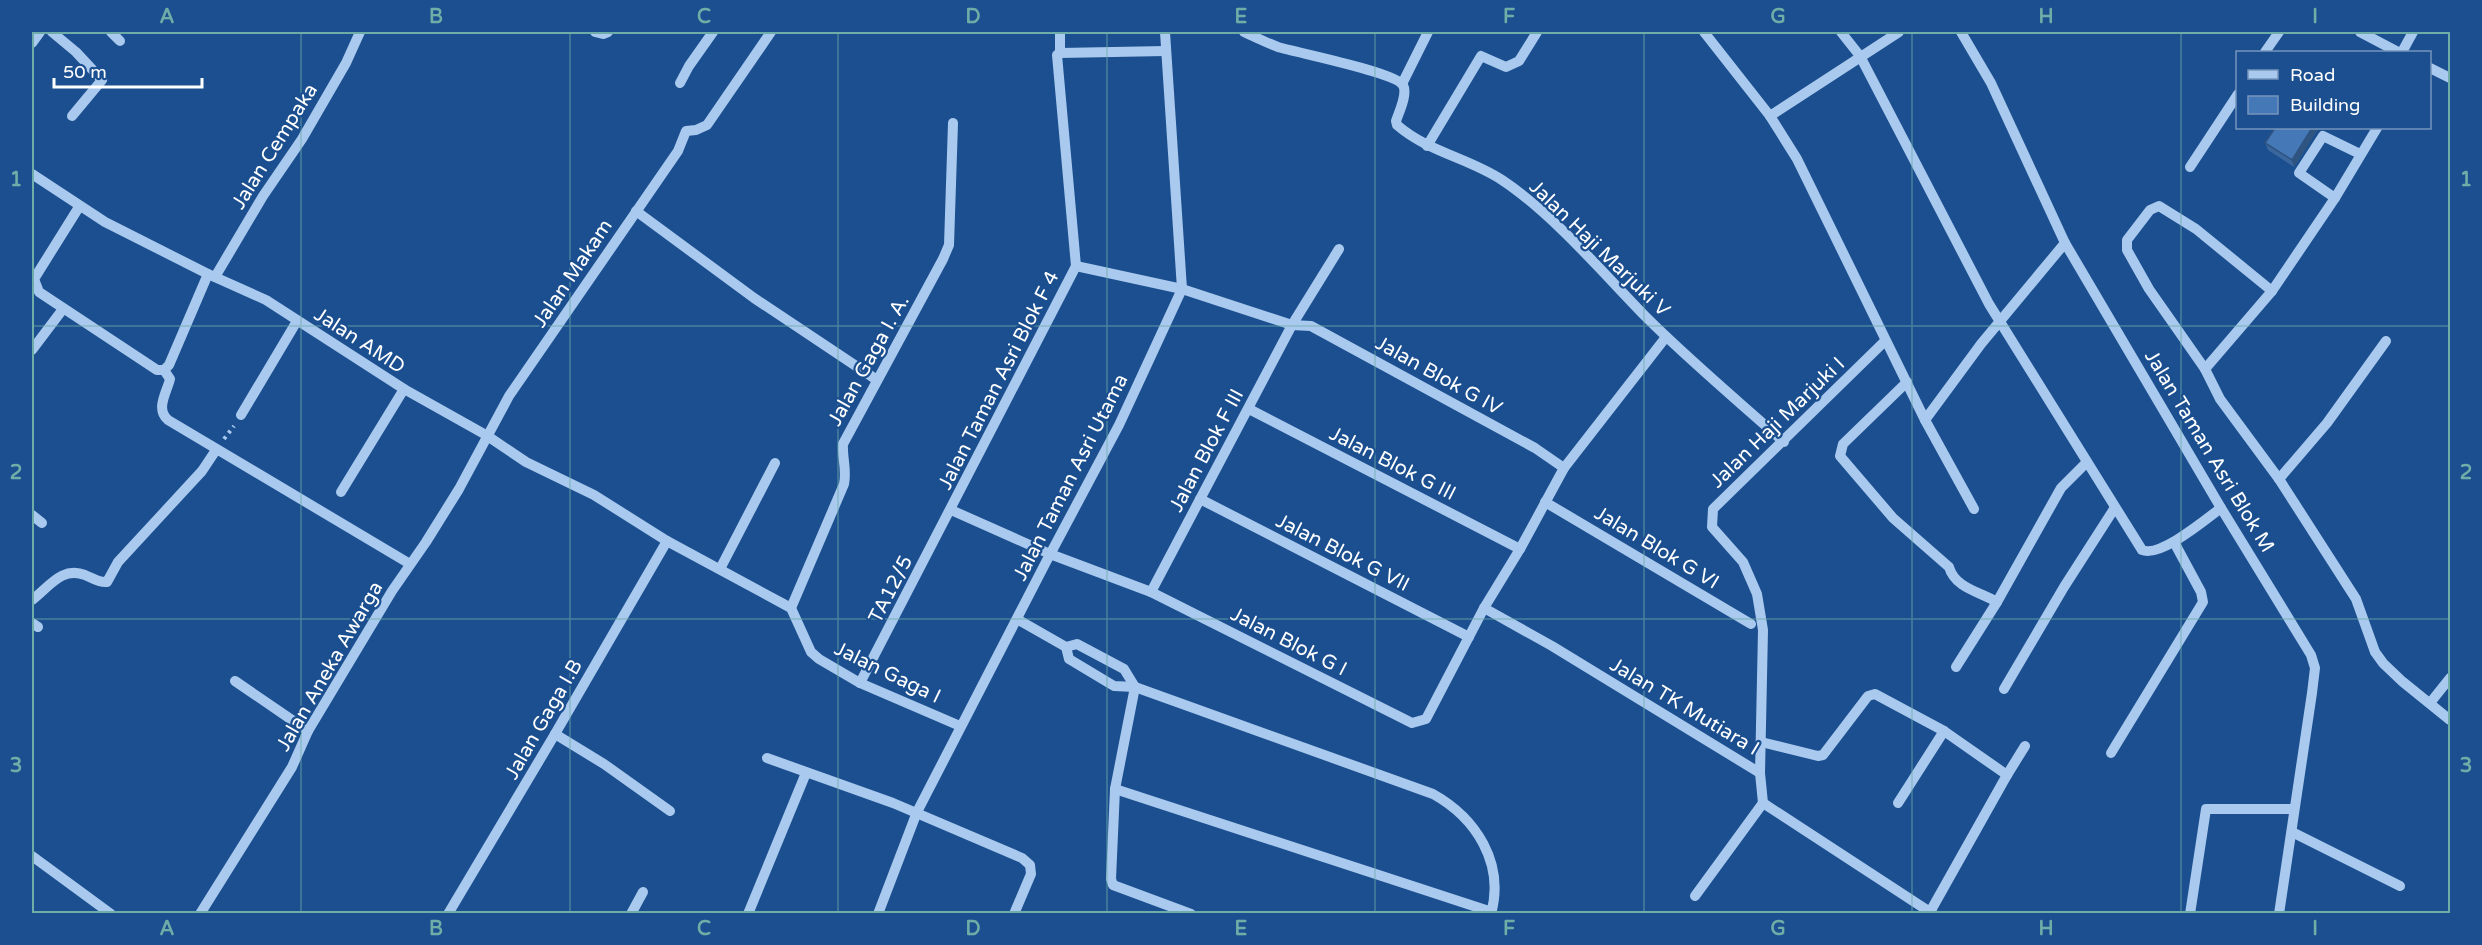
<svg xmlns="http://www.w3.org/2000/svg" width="2482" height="945" font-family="'Varela Round',sans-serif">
	<rect width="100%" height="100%" fill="#1b4f8f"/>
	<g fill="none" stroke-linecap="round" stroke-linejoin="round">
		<polyline stroke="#a9c9ee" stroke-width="4" stroke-dasharray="3 4.5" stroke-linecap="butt" points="224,439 234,426"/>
		<g stroke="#a9c9ee" stroke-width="10">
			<polyline points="52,32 76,52 102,80 72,116"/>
			<polyline points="111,32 120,41"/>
			<polyline points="595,32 603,34 608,32"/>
			<path d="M1244,32C1255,37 1267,43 1278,47C1298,53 1395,72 1403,85C1408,94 1399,112 1396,121L1397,125C1428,152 1469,158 1502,180C1552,213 1603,273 1645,316C1689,360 1737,400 1784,442"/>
			<polyline points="1704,32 1770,116 1797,159 1925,420 1974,509"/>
			<path d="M1841,32L1860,56L1989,304L2142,550C2160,558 2206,519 2221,508"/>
			<polyline points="1961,32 1991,83 2065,243 2221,508 2311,655 2315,668 2312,693 2279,914"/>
			<polyline points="2360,32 2398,52"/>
			<polyline points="32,43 40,32"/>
			<polyline points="2265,52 2279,32"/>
			<polyline points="2402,52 2413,32"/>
			<polyline points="1060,53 1060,32"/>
			<polyline points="2430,68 2450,78"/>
			<polyline points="680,83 689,66 713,32"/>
			<polyline points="1402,84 1428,32"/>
			<polyline points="1770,116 1899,32"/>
			<polyline points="1427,146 1481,56 1506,67 1519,61 1537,32"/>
			<polyline points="2190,167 2238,94"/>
			<polyline points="32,174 105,222 208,274 266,300 404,389 486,435 526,462 594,495 667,541 791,608 811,652 819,659 860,683 960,726"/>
			<polyline points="2335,198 2299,173 2323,136 2360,154"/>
			<polyline points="79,207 34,279 39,292 157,370 164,370"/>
			<polyline points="636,211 754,298 877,380"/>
			<polyline points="1076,266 1182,289 1292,325 1311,326 1535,448 1564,468"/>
			<polyline points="1076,266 1057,55 1060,53 1166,51"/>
			<polyline points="215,277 263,196 302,139 346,63 360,32"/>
			<polyline points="2272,291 2196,229 2159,206 2150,210 2127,240 2127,250 2149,289 2205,369 2220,399 2279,479 2356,599 2375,652 2383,663 2403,682 2450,720"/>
			<polyline points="32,350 63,309"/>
			<polyline points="2205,369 2272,291 2335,198 2377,128"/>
			<path d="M164,370L170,379C167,392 155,409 168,420L410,564"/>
			<polyline points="164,370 169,365 208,274"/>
			<path d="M1907,382L1843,444L1840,456L1893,518L1949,567C1955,588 1980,592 1997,602"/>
			<polyline points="1249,409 1520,549"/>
			<polyline points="241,415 297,321"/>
			<polyline points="1925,420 1981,344 2065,243"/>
			<polyline points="2279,479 2327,423 2386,341"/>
			<polyline points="341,492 404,389"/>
			<polyline points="1200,499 1469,637"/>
			<polyline points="1545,502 1751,624"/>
			<polyline points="951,510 1050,554 1151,592 1412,723 1426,719 1484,608 1520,549 1564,468 1666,337"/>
			<polyline points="32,515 42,523"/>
			<polyline points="720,569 775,463"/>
			<polyline points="1151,592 1292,325 1339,249"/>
			<path d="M32,600C49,587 62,566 85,575C92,578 99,583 107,582L118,562L202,471L216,450"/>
			<path d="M791,608L844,484C847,469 842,458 843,444L943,259L949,245L953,123"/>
			<polyline points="1484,608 1552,646 1760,773 1763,803 1933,914"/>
			<path d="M1017,619L1066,647L1069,659L1114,686L1135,687L1433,794C1476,818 1505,863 1491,914"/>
			<polyline points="32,623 38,627"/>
			<polyline points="1066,647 1077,644 1124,669 1135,687 1115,789 1111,879 1113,885 1191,914"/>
			<polyline points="1956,667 1997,602 2061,488 2086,463"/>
			<polyline points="235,681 308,731"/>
			<polyline points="860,683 1076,266"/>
			<polyline points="2004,689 2064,587 2114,509"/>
			<polyline points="2430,703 2450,678"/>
			<polyline points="555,734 604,764 670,811"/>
			<polyline points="1761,742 1818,756 1823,755 1868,696 1875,694 1944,731 2007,775 1930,912"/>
			<polyline points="2111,753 2203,602 2201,592 2174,542"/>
			<polyline points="767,758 893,803 1022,858 1030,865 1031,874 1014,914"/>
			<polyline points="1760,773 1763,630 1757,594 1743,562 1712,527 1713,509 1885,341"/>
			<polyline points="2007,775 2025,746"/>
			<polyline points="1115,789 1492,912"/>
			<polyline points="1898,803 1944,731"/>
			<polyline points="2292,832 2400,886"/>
			<polyline points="32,856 111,914"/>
			<polyline points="1695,896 1763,803"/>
			<polyline points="200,914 292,767 308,731 392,591 426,542 459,489 509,396 678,151 686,131 696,130 707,125 771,32"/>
			<polyline points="448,914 555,734 667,541"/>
			<polyline points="631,914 643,892"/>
			<polyline points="748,914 806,773"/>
			<polyline points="878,914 917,812 1046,562 1119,425 1182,289 1165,32"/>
			<polyline points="2190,914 2206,809 2294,809"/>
		</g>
	</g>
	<polygon fill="#3a679d" points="2318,129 2294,167 2268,150 2265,143"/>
	<polygon fill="#305480" points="2312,128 2317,128 2318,129 2294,167 2292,160"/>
	<polygon fill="#4478b7" stroke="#305480" stroke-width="1.5" points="2275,128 2312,128 2292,160 2265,143"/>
	<path fill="none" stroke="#6fada8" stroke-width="1.5" stroke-opacity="0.55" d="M301,32V914M570,32V914M838,32V914M1107,32V914M1375,32V914M1644,32V914M1912,32V914M2181,32V914M32,326H2450M32,619H2450"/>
	<g text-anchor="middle" stroke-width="4.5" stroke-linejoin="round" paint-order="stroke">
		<g font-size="20" fill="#fff" stroke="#1b4f8f">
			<text transform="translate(274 146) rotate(-58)" y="7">Jalan Cempaka</text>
			<text transform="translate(1600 248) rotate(44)" y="7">Jalan Haji Marjuki V</text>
			<text transform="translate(572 273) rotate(-56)" y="7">Jalan Makam</text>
			<text transform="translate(360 340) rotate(33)" y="7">Jalan AMD</text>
			<text transform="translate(868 360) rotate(-61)" y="7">Jalan Gaga I. A.</text>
			<text transform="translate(1439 375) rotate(29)" y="7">Jalan Blok G IV</text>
			<text transform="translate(998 380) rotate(-63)" y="7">Jalan Taman Asri Blok F 4</text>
			<text transform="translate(1777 422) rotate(-44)" y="7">Jalan Haji Marjuki I</text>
			<text transform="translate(1206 450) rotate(-62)" y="7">Jalan Blok F III</text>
			<text transform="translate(2210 451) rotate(59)" y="7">Jalan Taman Asri Blok M</text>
			<text transform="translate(1393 463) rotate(27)" y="7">Jalan Blok G III</text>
			<text transform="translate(1070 477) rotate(-63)" y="7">Jalan Taman Asri Utama</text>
			<text transform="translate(1657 547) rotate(31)" y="7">Jalan Blok G VI</text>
			<text transform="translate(1343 552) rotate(27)" y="7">Jalan Blok G VII</text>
			<text transform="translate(890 589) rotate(-63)" y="7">TA12/5</text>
			<text transform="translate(1289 641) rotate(27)" y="7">Jalan Blok G I</text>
			<text transform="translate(329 666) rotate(-60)" y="7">Jalan Aneka Awarga</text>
			<text transform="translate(888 672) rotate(26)" y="7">Jalan Gaga I</text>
			<text transform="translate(1685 706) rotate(31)" y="7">Jalan TK Mutiara I</text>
			<text transform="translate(543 719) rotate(-60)" y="7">Jalan Gaga I.B</text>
		</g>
	</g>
	<rect width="2482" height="945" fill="none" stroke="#1b4f8f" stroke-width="66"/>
	<rect x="2236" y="51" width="195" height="78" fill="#1b4f8f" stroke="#7695bc" stroke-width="1.5"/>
	<rect x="2248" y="70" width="30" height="9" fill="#a9c9ee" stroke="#7695bc" stroke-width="1.5"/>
	<text x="2290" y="81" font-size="18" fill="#ffffff">Road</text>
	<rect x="2248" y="96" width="30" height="18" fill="#4478b7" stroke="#7695bc" stroke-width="1.5"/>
	<text x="2290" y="111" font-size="18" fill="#ffffff">Building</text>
	<path d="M54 78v9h148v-9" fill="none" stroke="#ffffff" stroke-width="3"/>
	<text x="63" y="78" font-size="18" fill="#ffffff" stroke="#1b4f8f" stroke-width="4.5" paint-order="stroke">50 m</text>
	<rect x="33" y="33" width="2416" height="879" fill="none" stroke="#6fada8" stroke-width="2"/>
	<g font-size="20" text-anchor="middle" font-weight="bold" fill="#6fada8">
		<text x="167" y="23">A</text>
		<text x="436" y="23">B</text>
		<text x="704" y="23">C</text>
		<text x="973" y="23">D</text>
		<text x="1241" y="23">E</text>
		<text x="1509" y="23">F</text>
		<text x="1778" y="23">G</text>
		<text x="2046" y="23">H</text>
		<text x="2315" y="23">I</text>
		<text x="16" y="186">1</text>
		<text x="2466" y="186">1</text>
		<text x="16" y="479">2</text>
		<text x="2466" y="479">2</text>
		<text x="16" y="772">3</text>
		<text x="2466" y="772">3</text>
		<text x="167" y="935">A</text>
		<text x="436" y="935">B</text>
		<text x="704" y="935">C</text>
		<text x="973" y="935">D</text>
		<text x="1241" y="935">E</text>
		<text x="1509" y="935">F</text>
		<text x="1778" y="935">G</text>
		<text x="2046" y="935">H</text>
		<text x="2315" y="935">I</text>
	</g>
</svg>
